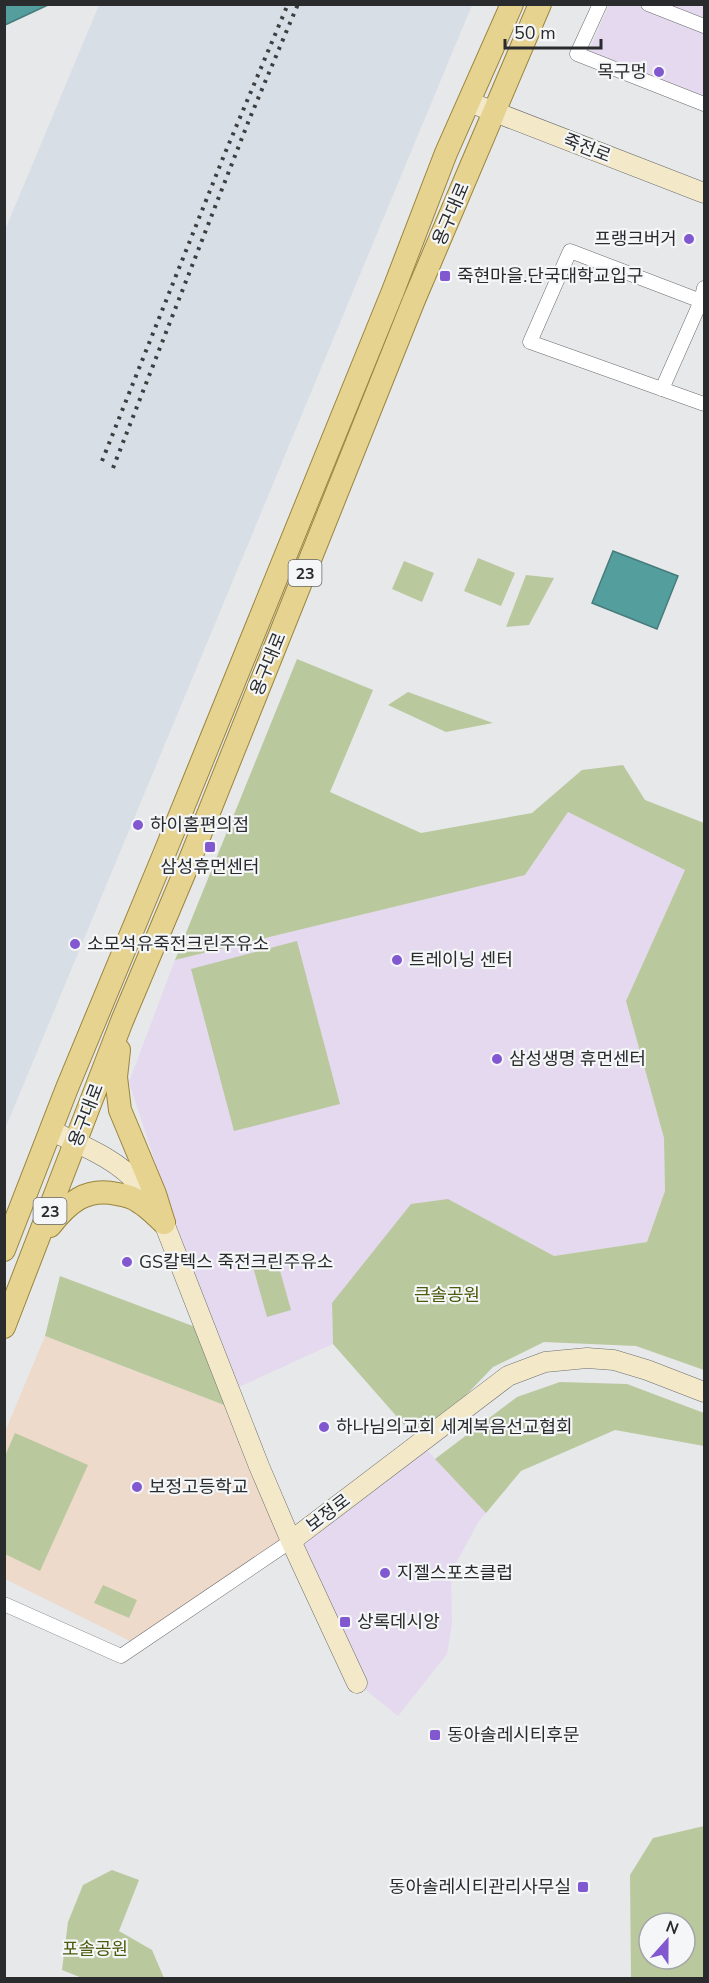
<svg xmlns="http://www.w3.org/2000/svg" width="709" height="1983" font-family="'Nunito Sans','Noto Sans KR',sans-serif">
	<rect width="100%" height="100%" fill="#e7e8ea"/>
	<g fill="#e4d9ee">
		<polygon points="609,5 704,5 704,100 587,55"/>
		<polygon points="568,812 685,870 626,1001 664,1138 665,1191 647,1242 554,1256 448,1199 332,1303 333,1344 230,1391 129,1082 175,960 525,875"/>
		<polygon points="420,1443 486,1513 479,1521 451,1572 452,1623 447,1654 398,1716 357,1683 291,1541"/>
	</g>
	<polygon fill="#d8dee6" points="99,5 472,5 5,1129 5,230"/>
	<polygon fill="#eedacb" points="45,1336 237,1410 291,1541 138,1645 5,1579 4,1434"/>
	<g fill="#bac89e" fill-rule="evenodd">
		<polygon points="478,558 515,573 501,606 464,591"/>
		<polygon points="404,561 434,573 422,602 392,589"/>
		<polygon points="526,575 554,578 529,625 506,627"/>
		<polygon points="297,659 373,690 330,792 421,833 532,813 582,770 623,765 645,800 704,823 704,1370 636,1346 544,1342 493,1367 420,1443 333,1344 332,1303 411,1204 448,1199 554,1256 647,1242 665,1191 664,1138 626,1001 685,870 568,812 525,875 175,960"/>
		<polygon points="408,692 493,723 446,732 388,705"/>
		<polygon points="297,941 340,1104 234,1131 191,969"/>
		<polygon points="277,1260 291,1310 267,1317 253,1267"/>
		<polygon points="60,1276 206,1331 237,1410 45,1336"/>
		<polygon points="560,1382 627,1384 704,1413 704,1446 615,1430 521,1471 486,1513 435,1459 517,1397"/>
		<polygon points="15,1433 88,1465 40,1571 5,1554 5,1456"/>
		<polygon points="103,1585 137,1600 129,1618 94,1603"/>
		<path d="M704,1826V1978H631L630,1875L653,1838ZM649,1923H685V1959H649Z"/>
		<polygon points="112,1870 139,1880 119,1931 152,1950 164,1978 82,1978 62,1970 68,1922 83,1885"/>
	</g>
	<g fill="#549e9e" stroke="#477c7c" stroke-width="1.5">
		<polygon points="5,4 48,4 48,5 5,25"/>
		<polygon points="613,551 678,576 657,629 592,603"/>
	</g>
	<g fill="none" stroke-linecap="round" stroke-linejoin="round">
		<g stroke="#6b6c6e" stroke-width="15">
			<g id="street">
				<polyline points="600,4 577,54 704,104"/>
				<polyline points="648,4 704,26"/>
				<polyline points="701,301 570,251 530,342 704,404"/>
				<polyline points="662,389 701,301 704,288"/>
				<polyline points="4,1604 121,1656 291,1541"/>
			</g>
		</g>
		<g stroke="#6b6c6e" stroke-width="21">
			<g id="secondary">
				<polyline points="469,102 704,193"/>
				<path d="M50,1130C80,1145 116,1158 138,1184C149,1195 156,1210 164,1223L259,1466L291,1541L357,1683"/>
				<polyline points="291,1541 508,1376 545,1362 587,1358 614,1360 647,1370 704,1392"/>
			</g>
		</g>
		<g stroke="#9a853d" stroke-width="24">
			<g id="primary">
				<polyline points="119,1050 116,1077 120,1110 155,1194 164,1223"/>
				<path d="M50,1226C68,1203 86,1187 117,1194C124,1195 133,1197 139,1202C148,1207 156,1216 164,1223"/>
				<polyline points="4,1250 67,1088 165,852 393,291 446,153 512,4"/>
				<polyline points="4,1327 122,1021 189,862 414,300 540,4"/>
			</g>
		</g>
		<use href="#street" stroke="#fff" stroke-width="14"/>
		<use href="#secondary" stroke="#f3e9c8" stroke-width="20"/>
		<use href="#primary" stroke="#e7d390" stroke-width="22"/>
		<g stroke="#3d3e3f" stroke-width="4" stroke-dasharray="3 6" stroke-linecap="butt">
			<polyline points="102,461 225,153 288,4"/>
			<polyline points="113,468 249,120 298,4"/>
		</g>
	</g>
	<g fill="#8258d1" stroke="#f4f6f8" stroke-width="2">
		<circle cx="659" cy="72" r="6"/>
		<circle cx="689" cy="239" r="6"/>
		<rect x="439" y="270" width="12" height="12" rx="3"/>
		<circle cx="138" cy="825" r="6"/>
		<rect x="204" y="841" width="12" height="12" rx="3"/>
		<circle cx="75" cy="944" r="6"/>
		<circle cx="397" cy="960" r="6"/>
		<circle cx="497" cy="1059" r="6"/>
		<circle cx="127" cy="1262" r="6"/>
		<circle cx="324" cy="1427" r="6"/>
		<circle cx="137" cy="1487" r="6"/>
		<circle cx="385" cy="1573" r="6"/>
		<rect x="339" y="1616" width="12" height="12" rx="3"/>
		<rect x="429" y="1729" width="12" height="12" rx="3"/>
		<rect x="577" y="1881" width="12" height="12" rx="3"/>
	</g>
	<g text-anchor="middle" stroke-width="4.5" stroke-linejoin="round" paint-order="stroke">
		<g fill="#f4f6f8" stroke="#676869" stroke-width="1.5">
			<rect x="288.5" y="560" width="33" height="26" rx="4.5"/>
			<rect x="33.5" y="1198" width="33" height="26" rx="4.5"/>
		</g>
		<g font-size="16" font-weight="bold" fill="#2a2b2c">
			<text x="305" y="579">23</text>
			<text x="50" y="1217">23</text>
		</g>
		<g font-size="18" fill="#2a2b2c" stroke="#f4f6f8" text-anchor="start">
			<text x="647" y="78" text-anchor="end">목구멍</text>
			<text x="677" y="245" text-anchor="end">프랭크버거</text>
			<text x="457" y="282">죽현마을.단국대학교입구</text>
			<text x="150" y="831">하이홈편의점</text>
			<text x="210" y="873" text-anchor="middle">삼성휴먼센터</text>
			<text x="87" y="950">소모석유죽전크린주유소</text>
			<text x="409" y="966">트레이닝 센터</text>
			<text x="509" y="1065">삼성생명 휴먼센터</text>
			<text x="139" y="1268">GS칼텍스 죽전크린주유소</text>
			<text x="336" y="1433">하나님의교회 세계복음선교협회</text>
			<text x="149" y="1493">보정고등학교</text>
			<text x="397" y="1579">지젤스포츠클럽</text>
			<text x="357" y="1628">상록데시앙</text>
			<text x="447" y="1741">동아솔레시티후문</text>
			<text x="571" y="1893" text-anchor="end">동아솔레시티관리사무실</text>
		</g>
		<g font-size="18" fill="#2a2b2c" stroke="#f4f6f8">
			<text transform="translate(587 148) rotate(21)" y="6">죽전로</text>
			<text transform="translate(451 214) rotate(-67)" y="6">용구대로</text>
			<text transform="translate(268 664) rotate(-68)" y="6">용구대로</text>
			<text transform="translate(86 1115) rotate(-69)" y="6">용구대로</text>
			<text transform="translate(328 1513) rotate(-37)" y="6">보정로</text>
		</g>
		<g font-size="18" fill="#4a5d0d" stroke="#f4f6f8">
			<text x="447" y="1301">큰솔공원</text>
			<text x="95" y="1955">포솔공원</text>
		</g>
	</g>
	<rect width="709" height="1983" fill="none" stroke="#2a2b2c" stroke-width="12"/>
	<g transform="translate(667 1941) rotate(21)"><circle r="28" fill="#f4f6f8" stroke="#a3a5a6" stroke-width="1.5"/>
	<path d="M0-4.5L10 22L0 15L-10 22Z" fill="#8258d1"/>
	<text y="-9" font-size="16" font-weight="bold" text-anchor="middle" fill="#2a2b2c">N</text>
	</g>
	<path d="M505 39v9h96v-9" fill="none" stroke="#2a2b2c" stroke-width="3"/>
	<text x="514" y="39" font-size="18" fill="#2a2b2c" stroke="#f4f6f8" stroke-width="4.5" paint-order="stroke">50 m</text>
</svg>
